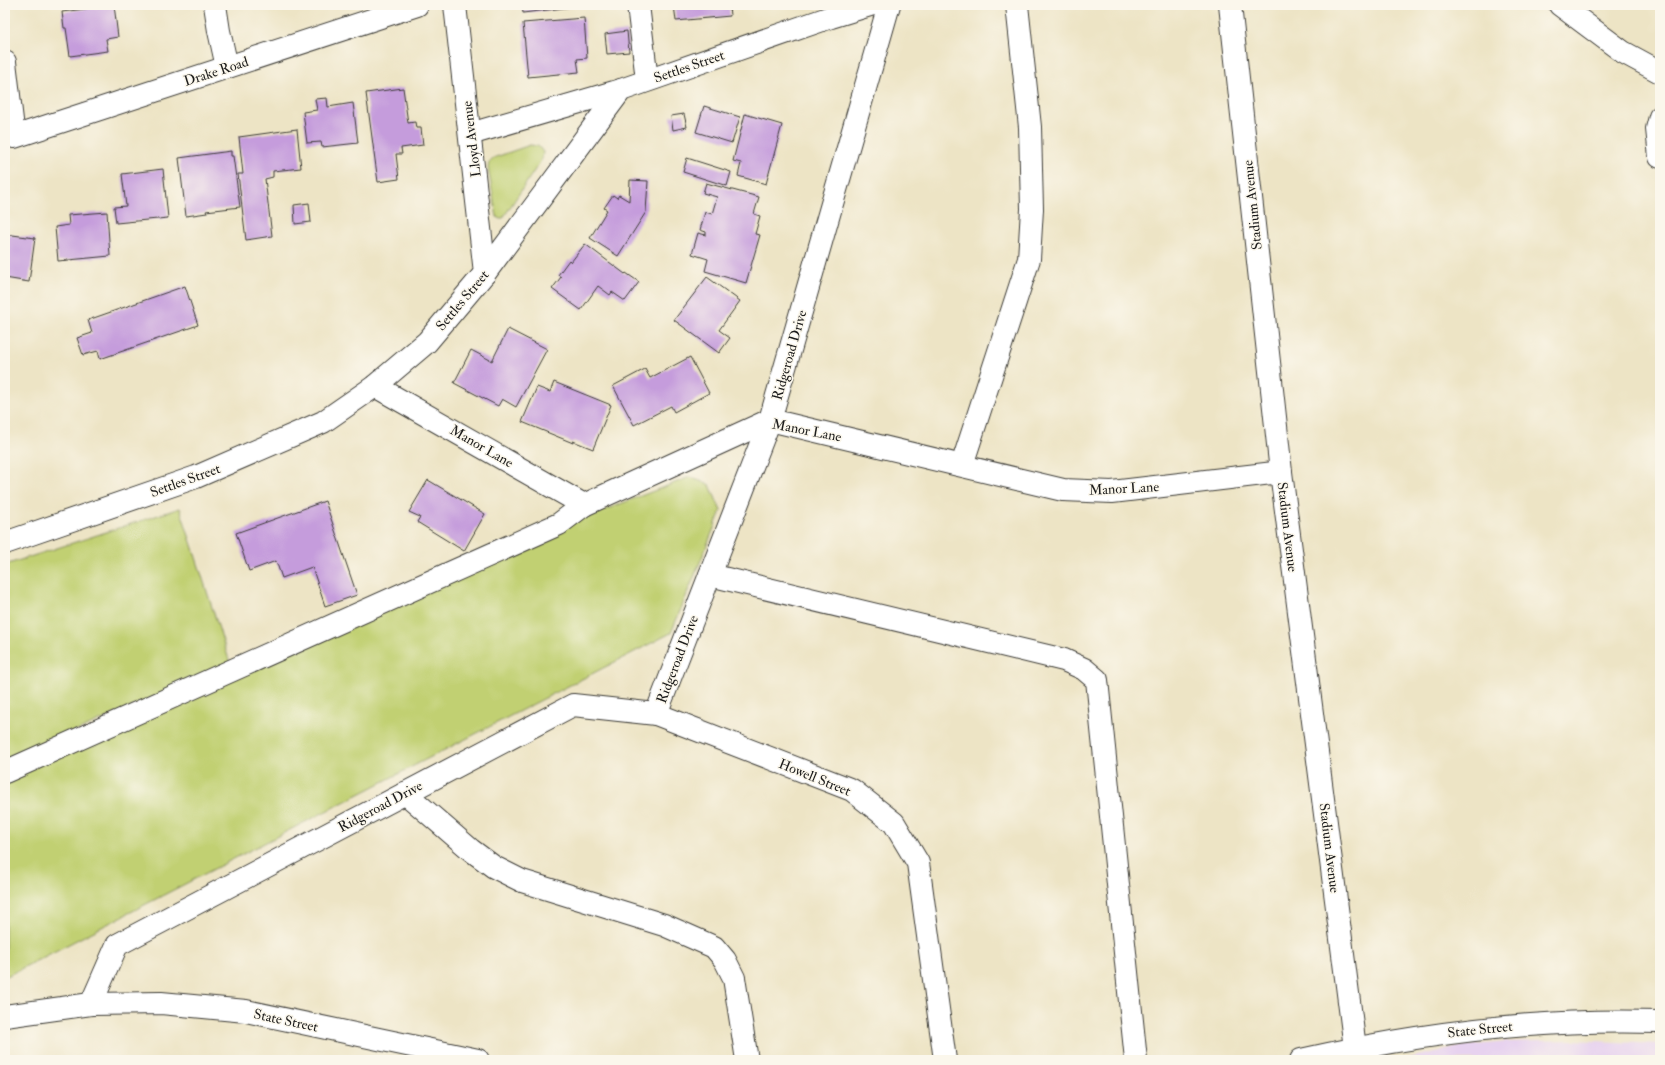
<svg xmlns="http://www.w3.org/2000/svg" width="1665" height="1065" font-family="'IM FELL Double Pica',serif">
	<rect width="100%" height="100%" fill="#fbf7ec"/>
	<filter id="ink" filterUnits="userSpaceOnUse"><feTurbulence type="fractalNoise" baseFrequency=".025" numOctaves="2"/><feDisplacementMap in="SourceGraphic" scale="8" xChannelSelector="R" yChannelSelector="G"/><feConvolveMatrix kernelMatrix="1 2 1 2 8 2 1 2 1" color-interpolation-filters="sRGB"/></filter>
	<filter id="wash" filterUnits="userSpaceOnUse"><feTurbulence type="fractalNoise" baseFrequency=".012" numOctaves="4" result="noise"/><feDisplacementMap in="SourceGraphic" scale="16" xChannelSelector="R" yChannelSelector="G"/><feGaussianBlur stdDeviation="0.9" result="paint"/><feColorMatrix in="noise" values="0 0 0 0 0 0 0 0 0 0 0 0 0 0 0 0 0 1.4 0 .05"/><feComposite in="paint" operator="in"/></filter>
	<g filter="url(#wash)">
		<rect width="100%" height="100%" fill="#ede4c5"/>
		<polygon fill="#e7d2ef" points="1572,1040 1660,1044 1660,1060 1400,1060 1462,1046 1507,1042"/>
		<g fill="#c1d072" stroke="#6e7647">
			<polygon points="530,145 538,146 543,152 542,159 503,218 499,219 497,217 488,168 489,162 493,158"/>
			<polygon points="690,477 710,485 721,511 671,633 5,977 5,780 581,519"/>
			<polygon points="180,508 230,663 5,763 5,565"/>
		</g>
		<g id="blocks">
			<g fill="#c59cdc">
				<polygon points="114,5 118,37 106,39 108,51 70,56 66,28 64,28 62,12"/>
				<polygon points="522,5 580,5 580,6 523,13"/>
				<polygon points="674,5 729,5 730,16 676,21"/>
				<polygon points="584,18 587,58 577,59 579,72 528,77 523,23"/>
				<polygon points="627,31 629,52 607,54 605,34"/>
				<polygon points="403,88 408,123 415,122 416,128 421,128 423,145 401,148 402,154 396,154 399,179 378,182 366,93"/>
				<polygon points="327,98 328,107 353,103 358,143 322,147 321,142 307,143 303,112 317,110 315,99"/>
				<polygon points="704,106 740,117 732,143 696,132"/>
				<polygon points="684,114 687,127 673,130 671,116"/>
				<polygon points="745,114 782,125 766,184 738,176 741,163 733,161"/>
				<polygon points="297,129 301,168 273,171 273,177 265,179 272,236 246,240 238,174 243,174 239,137"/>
				<polygon points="231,151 231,156 233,156 240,207 206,211 207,213 186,216 179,158"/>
				<polygon points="687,158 731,172 727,186 683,172"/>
				<polygon points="163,169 168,218 116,223 114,207 126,206 122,174"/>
				<polygon points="630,180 648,181 646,212 618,256 590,238 607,210 604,208 613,195 617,198 619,195 629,201"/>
				<polygon points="706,183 759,197 754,214 760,216 755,234 760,235 746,283 705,271 708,259 692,254 698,233 706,235 706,232 700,230 705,212 712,214 717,197 703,193"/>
				<polygon points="309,203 311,222 295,224 294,205"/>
				<polygon points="107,212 110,256 58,261 55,227 69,225 68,215"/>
				<polygon points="5,234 35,238 29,282 5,278"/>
				<polygon points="585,244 625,274 626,273 639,282 625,301 612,292 610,295 598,286 581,310 552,289 561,277 558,275 569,260 571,262"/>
				<polygon points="707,277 740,301 719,330 730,338 719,353 674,320"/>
				<polygon points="185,286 198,325 100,359 98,351 83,355 77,338 92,333 88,320"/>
				<polygon points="508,329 547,349 516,407 502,399 498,406 454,383 471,350 492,361"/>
				<polygon points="690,357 709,393 674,412 671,406 634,425 613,386 645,369 650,378"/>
				<polygon points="554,382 611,405 593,449 573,441 573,443 522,422 537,387 550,392"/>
				<polygon points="428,480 485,514 464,551 417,522 420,517 409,512"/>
				<polygon points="325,501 357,595 325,606 312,567 282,578 276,561 249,571 236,533"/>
			</g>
		</g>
	</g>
	<g filter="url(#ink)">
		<use href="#blocks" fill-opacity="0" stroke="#3b3a35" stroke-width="1"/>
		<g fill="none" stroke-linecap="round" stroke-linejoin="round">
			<g stroke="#3b3a35" stroke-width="24">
				<g id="minor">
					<polyline points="215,5 219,31 227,67"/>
					<polyline points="455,5 485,273"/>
					<polyline points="638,5 647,80"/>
					<polyline points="1230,5 1281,472 1355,1048"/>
					<polyline points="1560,5 1623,52 1660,72"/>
					<polyline points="5,62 14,137 417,5"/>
					<polyline points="1660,117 1657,129 1660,157"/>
					<polyline points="470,134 621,90"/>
					<polyline points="375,386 584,505 770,420 1063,490 1112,492 1281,472"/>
					<polyline points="962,465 1029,259 1032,209 1030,127 1017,5"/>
					<polyline points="5,543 196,477 323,422 375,386 427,342 485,273 621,90 831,17 870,5"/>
					<polyline points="710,575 1064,660 1084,669 1097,680 1136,1060"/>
					<polyline points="656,714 770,420 889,5"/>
					<polyline points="5,772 559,524 584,505"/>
					<polyline points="405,793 471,850 494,867 522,881 664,925 714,947 725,960 734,978 747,1060"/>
					<polyline points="91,1004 161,1003 246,1011 478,1060"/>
					<polyline points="5,1016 91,1004 117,945 573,705 656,714 852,790 894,823 918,863 945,1060"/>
					<path d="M1301,1060C1420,1033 1539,1018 1660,1022"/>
				</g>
			</g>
			<use href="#minor" stroke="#fff" stroke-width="22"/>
		</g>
	</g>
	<g text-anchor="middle" stroke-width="3" stroke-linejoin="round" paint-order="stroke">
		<g font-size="14" fill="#1c1c1c" stroke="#fbf7ec">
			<text transform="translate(689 66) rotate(-19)" y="5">Settles Street</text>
			<text transform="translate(216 71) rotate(-18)" y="5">Drake Road</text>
			<text transform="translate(471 139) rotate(-97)" y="5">Lloyd Avenue</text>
			<text transform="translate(1252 205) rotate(-96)" y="5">Stadium Avenue</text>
			<text transform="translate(462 300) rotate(-50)" y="5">Settles Street</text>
			<text transform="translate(789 355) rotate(-74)" y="5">Ridgeroad Drive</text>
			<text transform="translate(807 430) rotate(11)" y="5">Manor Lane</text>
			<text transform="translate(482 446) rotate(30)" y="5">Manor Lane</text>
			<text transform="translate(185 480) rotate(-20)" y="5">Settles Street</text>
			<text transform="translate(1124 488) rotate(-3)" y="5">Manor Lane</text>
			<text transform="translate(1288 527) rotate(83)" y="5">Stadium Avenue</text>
			<text transform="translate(677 659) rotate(-69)" y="5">Ridgeroad Drive</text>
			<text transform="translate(815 777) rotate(22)" y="5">Howell Street</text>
			<text transform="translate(380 806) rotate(-28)" y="5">Ridgeroad Drive</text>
			<text transform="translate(1330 848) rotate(83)" y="5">Stadium Avenue</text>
			<text transform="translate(286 1020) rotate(12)" y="5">State Street</text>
			<text transform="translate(1480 1029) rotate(-6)" y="5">State Street</text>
		</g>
	</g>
	<rect width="1665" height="1065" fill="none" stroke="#fbf7ec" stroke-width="20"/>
</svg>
